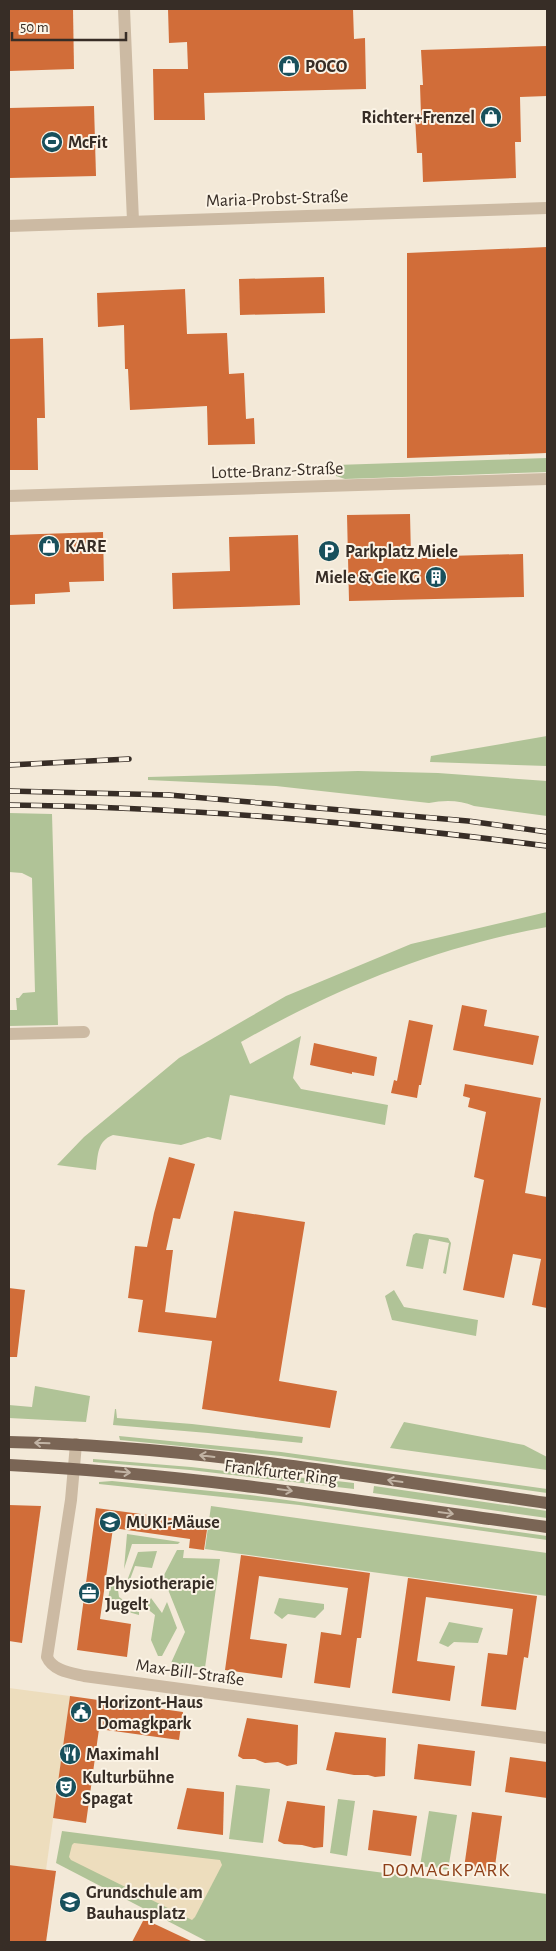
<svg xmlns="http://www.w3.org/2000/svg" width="556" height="1951" font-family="'Alegreya Sans',sans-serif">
	<rect width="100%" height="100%" fill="#f3e9d8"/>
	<g fill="#b0c397">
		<polygon points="547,458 547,472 345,479 336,476 336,465"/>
		<polygon points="547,736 547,766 430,762 431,756"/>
		<path d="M358,771L438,773L547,781V816L474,806C460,800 444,800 429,803L276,786L148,780V777Z"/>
		<polygon points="9,813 52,814 58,1025 9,1026 9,1010 17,1010 16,998 19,998 23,993 35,992 32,878 22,873 9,872"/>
		<path d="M547,912V927C439,946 336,988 241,1042L250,1064L301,1036L293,1078L301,1089L388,1105L385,1125L230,1095L221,1140L208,1137L181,1145L113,1135C97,1141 98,1155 96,1170L57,1165L84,1137L179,1058L286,996L411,944Z"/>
		<polygon points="416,1233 448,1238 451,1243 446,1274 443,1273 449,1243 429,1239 423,1269 406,1266 413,1235"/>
		<polygon points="394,1290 404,1307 478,1320 476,1336 392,1320 385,1296"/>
		<polygon points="35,1386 90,1396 86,1422 9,1418 9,1405 32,1407"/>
		<polygon points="115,1409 116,1409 117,1418 192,1424 303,1437 302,1443 208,1433 113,1425"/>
		<polygon points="404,1422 524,1445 547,1457 547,1470 390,1448"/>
		<polygon points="119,1436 281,1452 547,1489 547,1493 281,1456 120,1440"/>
		<polygon points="93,1459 191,1467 278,1477 310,1478 354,1483 354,1489 190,1470 93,1462"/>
		<polygon points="112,1481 250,1495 547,1536 547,1540 299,1505 99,1484 99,1482"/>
		<polygon points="374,1486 547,1511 547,1518 373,1493"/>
		<polygon points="211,1506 547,1553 547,1596 205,1549"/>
		<polygon points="127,1534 180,1542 178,1544 132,1544 124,1569"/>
		<polygon points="177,1550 184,1550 183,1558 220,1559 205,1668 171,1663 185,1632 163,1577"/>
		<polygon points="157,1551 152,1568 135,1566 129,1582 127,1581 138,1552"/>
		<polygon points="112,1575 116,1577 119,1597 139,1611 139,1615 107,1606"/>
		<polygon points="151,1598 162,1613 167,1602 177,1628 162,1656 158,1656 151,1640 155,1615 146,1608"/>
		<polygon points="279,1598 324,1604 324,1609 315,1618 288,1614 282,1619 274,1613"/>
		<polygon points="449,1622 483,1628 478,1643 454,1642 448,1647 439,1643"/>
		<polygon points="236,1785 270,1789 263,1843 229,1839"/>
		<polygon points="338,1799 355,1801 347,1856 330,1853"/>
		<polygon points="429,1811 457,1815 448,1870 420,1866"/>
		<polygon points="62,1831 547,1894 547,1942 208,1942 56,1863"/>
	</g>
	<g fill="#edddbd">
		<polygon points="9,1688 70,1696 46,1870 9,1865"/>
		<polygon points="74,1843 220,1860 222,1865 195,1917 192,1920 71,1860 69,1857 72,1845"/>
	</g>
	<g fill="#d16d39">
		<polygon points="9,9 73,9 74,69 9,71"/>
		<polygon points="168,9 353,9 354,39 365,38 366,89 204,93 205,120 154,120 153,69 188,69 187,42 169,43"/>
		<polygon points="547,46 547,96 520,97 521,142 515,142 516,178 423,182 422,153 417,153 415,116 421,115 420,85 423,85 421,50"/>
		<polygon points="94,106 96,176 9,178 9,108"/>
		<polygon points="547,247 547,453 407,458 407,253"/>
		<polygon points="324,277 325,313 240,315 239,279"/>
		<polygon points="185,289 187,334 227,333 229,374 244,373 246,419 254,418 255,444 208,445 207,406 130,410 128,369 125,369 124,325 98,327 97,293"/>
		<polygon points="43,338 45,418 37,418 38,470 9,470 9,339"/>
		<polygon points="410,514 411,557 523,554 524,597 349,601 347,515"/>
		<polygon points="103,532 104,581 69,582 70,592 35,594 35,604 9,605 9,535"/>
		<polygon points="298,535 300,605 173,609 172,573 230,571 229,537"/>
		<polygon points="462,1005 487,1010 484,1026 539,1036 533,1065 453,1050"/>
		<polygon points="409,1020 433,1025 421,1085 419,1085 417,1098 391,1093 394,1080 397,1081"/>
		<polygon points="314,1043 377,1057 374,1076 352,1072 352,1074 310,1065"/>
		<polygon points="465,1084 541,1098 525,1193 547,1197 547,1308 532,1305 541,1259 513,1254 504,1298 463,1290 484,1180 474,1177 486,1112 468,1107 470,1098 463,1096"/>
		<polygon points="169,1157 195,1164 180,1219 173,1218 166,1250 173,1250 165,1312 216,1318 234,1211 305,1222 279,1381 337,1391 330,1428 202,1409 212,1341 138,1332 143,1300 128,1298 135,1246 147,1247 154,1213"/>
		<polygon points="9,1288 25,1290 17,1357 9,1357"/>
		<polygon points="9,1505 41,1506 22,1643 9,1641"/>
		<polygon points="96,1508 208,1523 204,1550 189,1548 190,1539 113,1528 100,1619 131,1624 127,1657 77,1650"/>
		<polygon points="241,1555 370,1573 361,1638 357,1638 350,1688 314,1683 321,1632 341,1635 348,1588 259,1576 250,1639 287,1644 282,1678 225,1670"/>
		<polygon points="408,1578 537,1596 528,1658 524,1657 516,1710 481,1706 488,1653 507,1655 513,1609 426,1597 417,1661 455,1666 450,1701 392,1693"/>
		<polygon points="70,1696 183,1712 179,1740 99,1729 86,1823 53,1818"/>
		<polygon points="247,1718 298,1725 297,1764 287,1766 278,1762 265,1763 255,1759 243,1759 238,1756"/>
		<polygon points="335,1732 386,1738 385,1776 375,1777 368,1775 354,1775 326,1770"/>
		<polygon points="418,1744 475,1751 471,1786 414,1779"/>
		<polygon points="510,1757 547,1762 547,1798 505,1792"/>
		<polygon points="187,1788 224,1792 223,1835 177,1829"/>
		<polygon points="287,1801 325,1806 323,1847 314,1848 302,1845 284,1844 278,1841"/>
		<polygon points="373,1810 417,1816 411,1856 368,1850"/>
		<polygon points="472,1812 502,1816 494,1873 464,1868"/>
		<polygon points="9,1865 56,1871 46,1942 9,1942"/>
		<polygon points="144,1919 193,1942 132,1942"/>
	</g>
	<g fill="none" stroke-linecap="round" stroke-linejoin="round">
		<g stroke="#ccbaa3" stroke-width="12">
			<polyline points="124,9 133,221"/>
			<polyline points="9,226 547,208"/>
			<polyline points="9,496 547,479"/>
			<polyline points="9,1034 84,1032"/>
			<path d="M76,1444L71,1500L47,1657C53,1671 71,1673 84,1676L547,1738"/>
		</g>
		<g stroke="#7a6555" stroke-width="12">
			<path d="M9,1442C190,1446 369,1477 547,1503"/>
			<path d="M9,1465C190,1474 368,1502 547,1527"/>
		</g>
		<g stroke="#372d26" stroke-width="5.5">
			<g id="rail">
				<polyline points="9,765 129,759"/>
				<polyline points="9,791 169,795 468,821 547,832"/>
				<path d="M9,805C189,807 368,823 547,846"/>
			</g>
		</g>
		<use href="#rail" stroke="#fbf3e5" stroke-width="4" stroke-dasharray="11" stroke-linecap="butt"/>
	</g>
	<defs><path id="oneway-shaft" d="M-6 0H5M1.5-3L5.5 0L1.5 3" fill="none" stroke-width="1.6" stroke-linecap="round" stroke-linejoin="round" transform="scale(1.25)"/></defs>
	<g stroke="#c1b3a4">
		<use href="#oneway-shaft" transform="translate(42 1443) rotate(-178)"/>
		<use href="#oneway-shaft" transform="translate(207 1456) rotate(-173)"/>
		<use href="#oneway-shaft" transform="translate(123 1472) rotate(5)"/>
		<use href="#oneway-shaft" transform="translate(395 1481) rotate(-172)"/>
		<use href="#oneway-shaft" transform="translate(285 1490) rotate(8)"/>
		<use href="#oneway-shaft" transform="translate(446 1513) rotate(8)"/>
	</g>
	<defs>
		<g id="shop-disc" transform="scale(1.125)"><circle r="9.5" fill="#18505c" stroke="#fbf3e5"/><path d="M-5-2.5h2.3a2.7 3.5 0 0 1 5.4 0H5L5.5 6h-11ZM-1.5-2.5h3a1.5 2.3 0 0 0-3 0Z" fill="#fff"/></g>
		<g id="stadium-disc" transform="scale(1.125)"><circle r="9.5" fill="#18505c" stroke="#fbf3e5"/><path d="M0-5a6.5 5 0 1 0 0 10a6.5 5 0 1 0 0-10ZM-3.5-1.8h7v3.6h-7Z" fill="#fff"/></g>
		<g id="parking-disc" transform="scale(1.125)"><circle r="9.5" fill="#18505c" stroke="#fbf3e5"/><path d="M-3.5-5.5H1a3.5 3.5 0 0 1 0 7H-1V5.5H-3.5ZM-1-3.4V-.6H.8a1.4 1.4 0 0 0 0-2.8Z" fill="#fff"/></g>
		<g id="building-disc" transform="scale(1.125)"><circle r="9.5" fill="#18505c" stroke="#fbf3e5"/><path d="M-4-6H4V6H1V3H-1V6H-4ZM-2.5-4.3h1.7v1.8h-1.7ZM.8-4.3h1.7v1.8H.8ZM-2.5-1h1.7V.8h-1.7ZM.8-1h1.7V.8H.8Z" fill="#fff"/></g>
		<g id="school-disc" transform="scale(1.125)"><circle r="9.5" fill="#18505c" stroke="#fbf3e5"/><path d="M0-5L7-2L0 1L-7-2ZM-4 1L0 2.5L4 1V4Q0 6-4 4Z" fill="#fff"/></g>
		<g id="office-disc" transform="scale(1.125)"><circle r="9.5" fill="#18505c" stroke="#fbf3e5"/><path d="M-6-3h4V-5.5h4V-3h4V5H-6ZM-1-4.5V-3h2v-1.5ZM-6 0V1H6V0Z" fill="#fff"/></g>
		<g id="civic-disc" transform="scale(1.125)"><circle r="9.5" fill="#18505c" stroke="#fbf3e5"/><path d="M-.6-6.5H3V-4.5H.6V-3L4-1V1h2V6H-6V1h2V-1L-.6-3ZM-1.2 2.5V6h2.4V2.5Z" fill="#fff"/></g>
		<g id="restaurant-disc" transform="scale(1.125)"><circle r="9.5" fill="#18505c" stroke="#fbf3e5"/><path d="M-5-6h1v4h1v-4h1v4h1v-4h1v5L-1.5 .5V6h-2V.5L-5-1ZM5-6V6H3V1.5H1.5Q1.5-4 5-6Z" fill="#fff"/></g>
		<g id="theatre-disc" transform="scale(1.125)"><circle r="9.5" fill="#18505c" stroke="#fbf3e5"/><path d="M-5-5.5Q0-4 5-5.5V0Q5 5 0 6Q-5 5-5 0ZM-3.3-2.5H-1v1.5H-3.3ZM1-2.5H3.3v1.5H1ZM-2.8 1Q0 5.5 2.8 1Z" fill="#fff"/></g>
	</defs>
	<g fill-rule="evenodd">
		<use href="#shop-disc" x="289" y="66"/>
		<use href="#shop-disc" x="491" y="117"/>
		<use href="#stadium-disc" x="52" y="142"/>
		<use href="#shop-disc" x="49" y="546"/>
		<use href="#parking-disc" x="329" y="551"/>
		<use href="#building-disc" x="436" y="577"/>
		<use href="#school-disc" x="110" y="1522"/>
		<use href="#office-disc" x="89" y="1593"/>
		<use href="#civic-disc" x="81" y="1712"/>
		<use href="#restaurant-disc" x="70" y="1754"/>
		<use href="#theatre-disc" x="66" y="1787"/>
		<use href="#school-disc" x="70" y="1902"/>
	</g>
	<g text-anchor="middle" stroke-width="4" stroke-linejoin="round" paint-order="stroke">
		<g font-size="18" font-weight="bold" fill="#372d26" stroke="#fbf3e5" text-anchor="start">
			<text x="305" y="72">POCO</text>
			<text x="475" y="123" text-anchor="end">Richter+Frenzel</text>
			<text x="68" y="148">McFit</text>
			<text x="65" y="552">KARE</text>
			<text x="345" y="557">Parkplatz Miele</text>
			<text x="420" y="583" text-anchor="end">Miele &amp; Cie KG</text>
			<text x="126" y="1528">MUKI-Mäuse</text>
			<text x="105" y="1589">Physiotherapie<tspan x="105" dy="21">Jugelt</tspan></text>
			<text x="97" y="1708">Horizont-Haus<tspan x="97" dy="21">Domagkpark</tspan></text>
			<text x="86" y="1760">Maximahl</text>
			<text x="82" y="1783">Kulturbühne<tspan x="82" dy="21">Spagat</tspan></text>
			<text x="86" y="1898">Grundschule am<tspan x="86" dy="21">Bauhausplatz</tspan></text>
		</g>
		<g font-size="18" fill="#372d26" stroke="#fbf3e5">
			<text transform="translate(277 198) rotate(-2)" y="6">Maria-Probst-Straße</text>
			<text transform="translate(277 470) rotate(-2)" y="6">Lotte-Branz-Straße</text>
			<text transform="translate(281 1472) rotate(7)" y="6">Frankfurter Ring</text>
			<text transform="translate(190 1672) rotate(8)" y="6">Max-Bill-Straße</text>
		</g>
		<g font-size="20" letter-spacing="1" fill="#8d3f18" stroke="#fbf3e5">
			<text x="446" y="1876">DOMAGKPARK</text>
		</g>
	</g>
	<rect width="556" height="1951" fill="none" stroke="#372d26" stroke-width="20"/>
	<path d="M12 32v8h114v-8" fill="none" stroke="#372d26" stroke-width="2.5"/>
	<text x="20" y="32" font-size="15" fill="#372d26" stroke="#fbf3e5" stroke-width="4" paint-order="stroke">50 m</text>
</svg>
